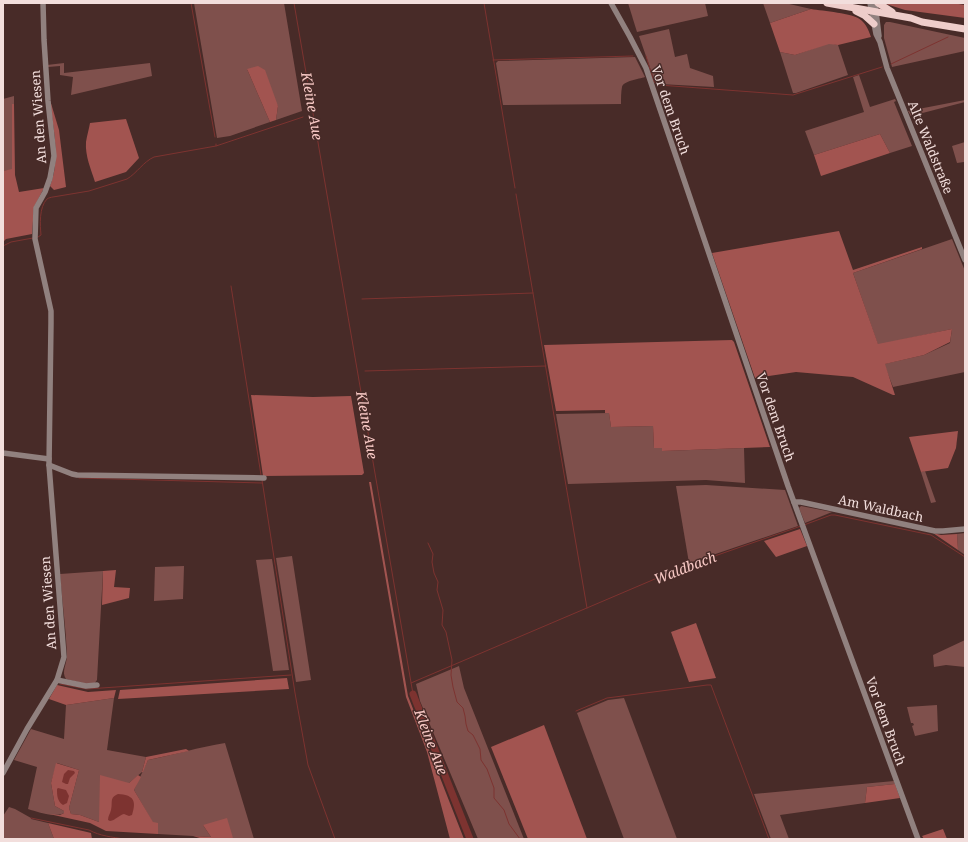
<svg xmlns="http://www.w3.org/2000/svg" width="968" height="842" font-family="'Noto Serif',serif">
	<rect width="100%" height="100%" fill="#482b28"/>
	<g fill="#7f504c">
		<polygon points="194,3 284,3 302,111 276,120 278,106 247,69 270,122 230,136 217,138"/>
		<polygon points="628,3 705,3 708,16 637,32"/>
		<polygon points="763,3 785,3 811,9 770,23"/>
		<polygon points="886,22 890,22 965,38 965,51 892,67 884,38 884,25"/>
		<polygon points="669,29 675,57 687,54 690,68 713,76 714,87 660,84 655,82 639,36"/>
		<polygon points="829,43 838,45 848,75 796,93 793,93 780,52 795,55"/>
		<path d="M635,57L645,77C639,79 623,81 622,87C621,92 621,98 621,104L503,105L496,63L498,61Z"/>
		<polygon points="64,63 64,73 150,63 152,76 71,95 73,77 60,75 60,66 48,67 47,65"/>
		<polygon points="859,75 870,107 895,99 896,101 894,102 912,146 890,153 880,134 814,155 805,131 864,112 853,77"/>
		<polygon points="14,96 14,104 12,105 12,170 3,171 3,99"/>
		<polygon points="965,100 965,102 911,116 908,111"/>
		<polygon points="965,142 965,164 964,162 957,163 952,146"/>
		<polygon points="952,239 965,271 965,372 893,387 884,364 924,355 950,343 952,329 878,345 853,273"/>
		<polygon points="609,413 611,427 653,426 654,448 662,448 663,451 744,448 745,483 706,480 568,484 556,414"/>
		<polygon points="925,471 936,502 931,503 921,472"/>
		<polygon points="706,485 785,490 798,526 689,563 676,486"/>
		<polygon points="801,506 832,512 805,523 799,508"/>
		<polygon points="965,533 965,555 958,550 957,534"/>
		<polygon points="292,556 311,680 296,682 276,558"/>
		<polygon points="272,559 289,670 273,671 256,560"/>
		<polygon points="184,566 183,599 154,601 155,567"/>
		<path d="M103,571L97,680L94,684H86L66,679C61,672 67,664 67,655C66,628 62,601 60,574Z"/>
		<polygon points="965,640 965,667 946,665 934,667 933,655"/>
		<path d="M459,666L464,688L524,839H500C495,837 484,839 478,839L420,701L416,684Z"/>
		<path d="M114,698L107,750L146,757L142,772L129,783L99,822L80,815L71,814L69,808L79,770L57,763L51,783L55,806L64,811V813C53,818 38,812 28,809L37,767L14,760L31,729L64,739L66,705Z"/>
		<polygon points="624,698 677,839 624,839 577,713 608,700"/>
		<polygon points="937,705 938,731 915,736 912,726 914,725 913,723 911,723 907,707"/>
		<path d="M225,743L254,839L233,838L203,825L211,837L158,834V823H153L134,790L148,760C174,755 199,747 225,743Z"/>
		<polygon points="894,781 895,784 867,787 865,803 780,815 789,839 771,839 754,794"/>
		<polygon points="9,807 15,809 31,818 31,819 48,823 54,839 3,839 3,816"/>
	</g>
	<g fill="#a25450">
		<polygon points="885,3 952,3 965,5 965,18 905,10 886,4"/>
		<path d="M811,9C823,11 853,13 861,20C866,24 869,31 871,37L838,45L829,44L795,55L780,52L770,23Z"/>
		<polygon points="258,66 265,70 278,106 276,120 270,122 247,69"/>
		<path d="M50,100L59,130L66,187L54,190L50,186C61,159 53,129 50,100Z"/>
		<polygon points="12,104 14,104 15,175 19,192 44,188 34,207 32,234 6,239 3,242 3,171 12,169"/>
		<path d="M126,119L139,158L126,172L95,182C91,169 85,156 86,142C87,135 89,129 90,123Z"/>
		<polygon points="880,134 890,153 821,176 814,155"/>
		<polygon points="839,231 853,270 922,247 922,249 853,273 878,344 952,329 950,342 924,355 885,364 895,395 893,395 853,377 796,372 755,378 712,253"/>
		<polygon points="732,340 734,342 770,447 662,451 662,448 654,448 653,426 611,427 609,413 605,413 605,410 556,411 544,345"/>
		<polygon points="251,395 313,397 351,396 364,473 362,475 263,476"/>
		<polygon points="958,431 956,448 948,468 921,472 909,437"/>
		<polygon points="369,482 371,482 408,696 464,839 450,839 427,752 406,697"/>
		<polygon points="800,529 807,546 776,557 764,541"/>
		<polygon points="933,533 941,535 957,534 958,550"/>
		<polygon points="116,570 114,587 130,588 129,598 102,605 103,571"/>
		<polygon points="696,623 716,678 689,682 671,632"/>
		<polygon points="287,678 289,689 118,699 120,690"/>
		<polygon points="57,685 88,692 116,690 114,698 66,705 49,699"/>
		<polygon points="544,725 587,839 528,839 491,747"/>
		<polygon points="186,749 189,751 148,760 143,772 142,772 146,757"/>
		<polygon points="56,763 79,770 69,808 71,814 80,815 99,822 100,775 129,783 138,775 141,777 134,790 153,822 158,823 158,834 106,831 90,823 49,814 60,815 64,813 64,811 55,806 51,783"/>
		<polygon points="895,784 900,798 865,803 867,787"/>
		<polygon points="227,818 233,838 246,839 203,839 193,836 211,837 203,825"/>
		<polygon points="48,823 87,832 91,833 92,839 54,839"/>
		<polygon points="943,829 947,839 924,839 922,836"/>
	</g>
	<g fill="#7d3330">
		<polygon points="68,770 74,771 75,773 70,778 68,784 66,784 62,782 64,774"/>
		<path d="M58,788L66,790L69,796L67,803L63,805C57,801 57,795 57,789Z"/>
		<path d="M118,794C133,795 137,800 132,815L129,816L124,814C119,815 116,820 110,821L108,820C108,816 110,814 111,810C113,802 109,798 118,794Z"/>
	</g>
	<g fill="none" stroke-linecap="round" stroke-linejoin="round">
		<g stroke="#7d3330" stroke-width="1">
			<polyline points="191,3 215,137"/>
			<polyline points="294,3 413,694"/>
			<polyline points="484,3 515,188"/>
			<polyline points="646,56 654,82 659,85 793,95 796,94 882,67"/>
			<polyline points="493,60 633,56"/>
			<polyline points="891,64 948,37"/>
			<polyline points="216,144 216,146 303,117"/>
			<polyline points="516,194 587,608"/>
			<path d="M38,237L41,235C40,225 39,207 47,199C48,198 52,197 53,197L89,191L127,179C137,173 143,162 154,157L216,146"/>
			<polyline points="3,246 11,242 33,238"/>
			<polyline points="231,286 261,475"/>
			<polyline points="362,299 533,293"/>
			<polyline points="365,371 546,366"/>
			<polyline points="79,478 262,483"/>
			<polyline points="262,480 295,693 308,765 335,839"/>
			<polyline points="804,525 831,515 835,515 931,535 965,557"/>
			<polyline points="428,543 433,554 432,562 434,573 438,582 437,590 443,610 442,625 446,632 452,660 451,675 453,687 457,702 463,708 465,716 466,724 468,731 473,735 480,749 481,760 487,769 494,788 494,798 504,810 509,824 520,839"/>
			<polyline points="411,683 683,567 801,526"/>
			<polyline points="60,684 87,689 291,675"/>
			<polyline points="576,711 607,698 707,685 711,685 769,839"/>
			<path d="M31,818L89,830C100,836 112,837 124,839"/>
		</g>
		<polyline stroke="#7d3330" stroke-width="7" points="413,694 470,839"/>
		<g stroke="#91817f" stroke-width="5.5">
			<polyline points="611,3 630,37 646,68 788,486 918,839"/>
			<polyline points="870,3 876,34 880,42 887,68 965,260"/>
			<polyline points="875,3 879,36"/>
			<polyline points="3,453 49,459"/>
			<polyline points="49,465 72,474 77,475 264,478"/>
			<polyline points="794,502 801,502 935,531 943,531 965,529"/>
			<polyline points="57,680 86,686 97,685"/>
			<polyline points="3,773 27,729 57,680 64,657 49,465 51,323 51,311 35,239 36,208 45,192 50,178 54,156 48,101 44,40 43,3"/>
		</g>
		<g stroke="#eecdca" stroke-width="7">
			<polyline points="827,3 911,18 922,22 965,29"/>
			<polyline points="878,3 892,12"/>
			<polyline points="856,11 864,15 874,24"/>
		</g>
	</g>
	<g text-anchor="middle" stroke-width="3" stroke-linejoin="round" paint-order="stroke">
		<g font-size="13" fill="#f2dedc" stroke="#482b28">
			<text transform="translate(671 110) rotate(71)" y="5">Vor dem Bruch</text>
			<text transform="translate(38 117) rotate(-94)" y="5">An den Wiesen</text>
			<text transform="translate(931 147) rotate(68)" y="5">Alte Waldstraße</text>
			<text transform="translate(776 417) rotate(71)" y="5">Vor dem Bruch</text>
			<text transform="translate(881 508) rotate(12)" y="5">Am Waldbach</text>
			<text transform="translate(48 603) rotate(-94)" y="5">An den Wiesen</text>
			<text transform="translate(886 721) rotate(70)" y="5">Vor dem Bruch</text>
		</g>
		<g font-size="14" font-style="italic" fill="#f8c9c5" stroke="#482b28">
			<text transform="translate(312 106) rotate(80)" y="5">Kleine Aue</text>
			<text transform="translate(367 425) rotate(80)" y="5">Kleine Aue</text>
			<text transform="translate(685 568) rotate(-21)" y="5">Waldbach</text>
			<text transform="translate(431 742) rotate(69)" y="5">Kleine Aue</text>
		</g>
	</g>
	<rect width="968" height="842" fill="none" stroke="#f2dedc" stroke-width="8"/>
</svg>
